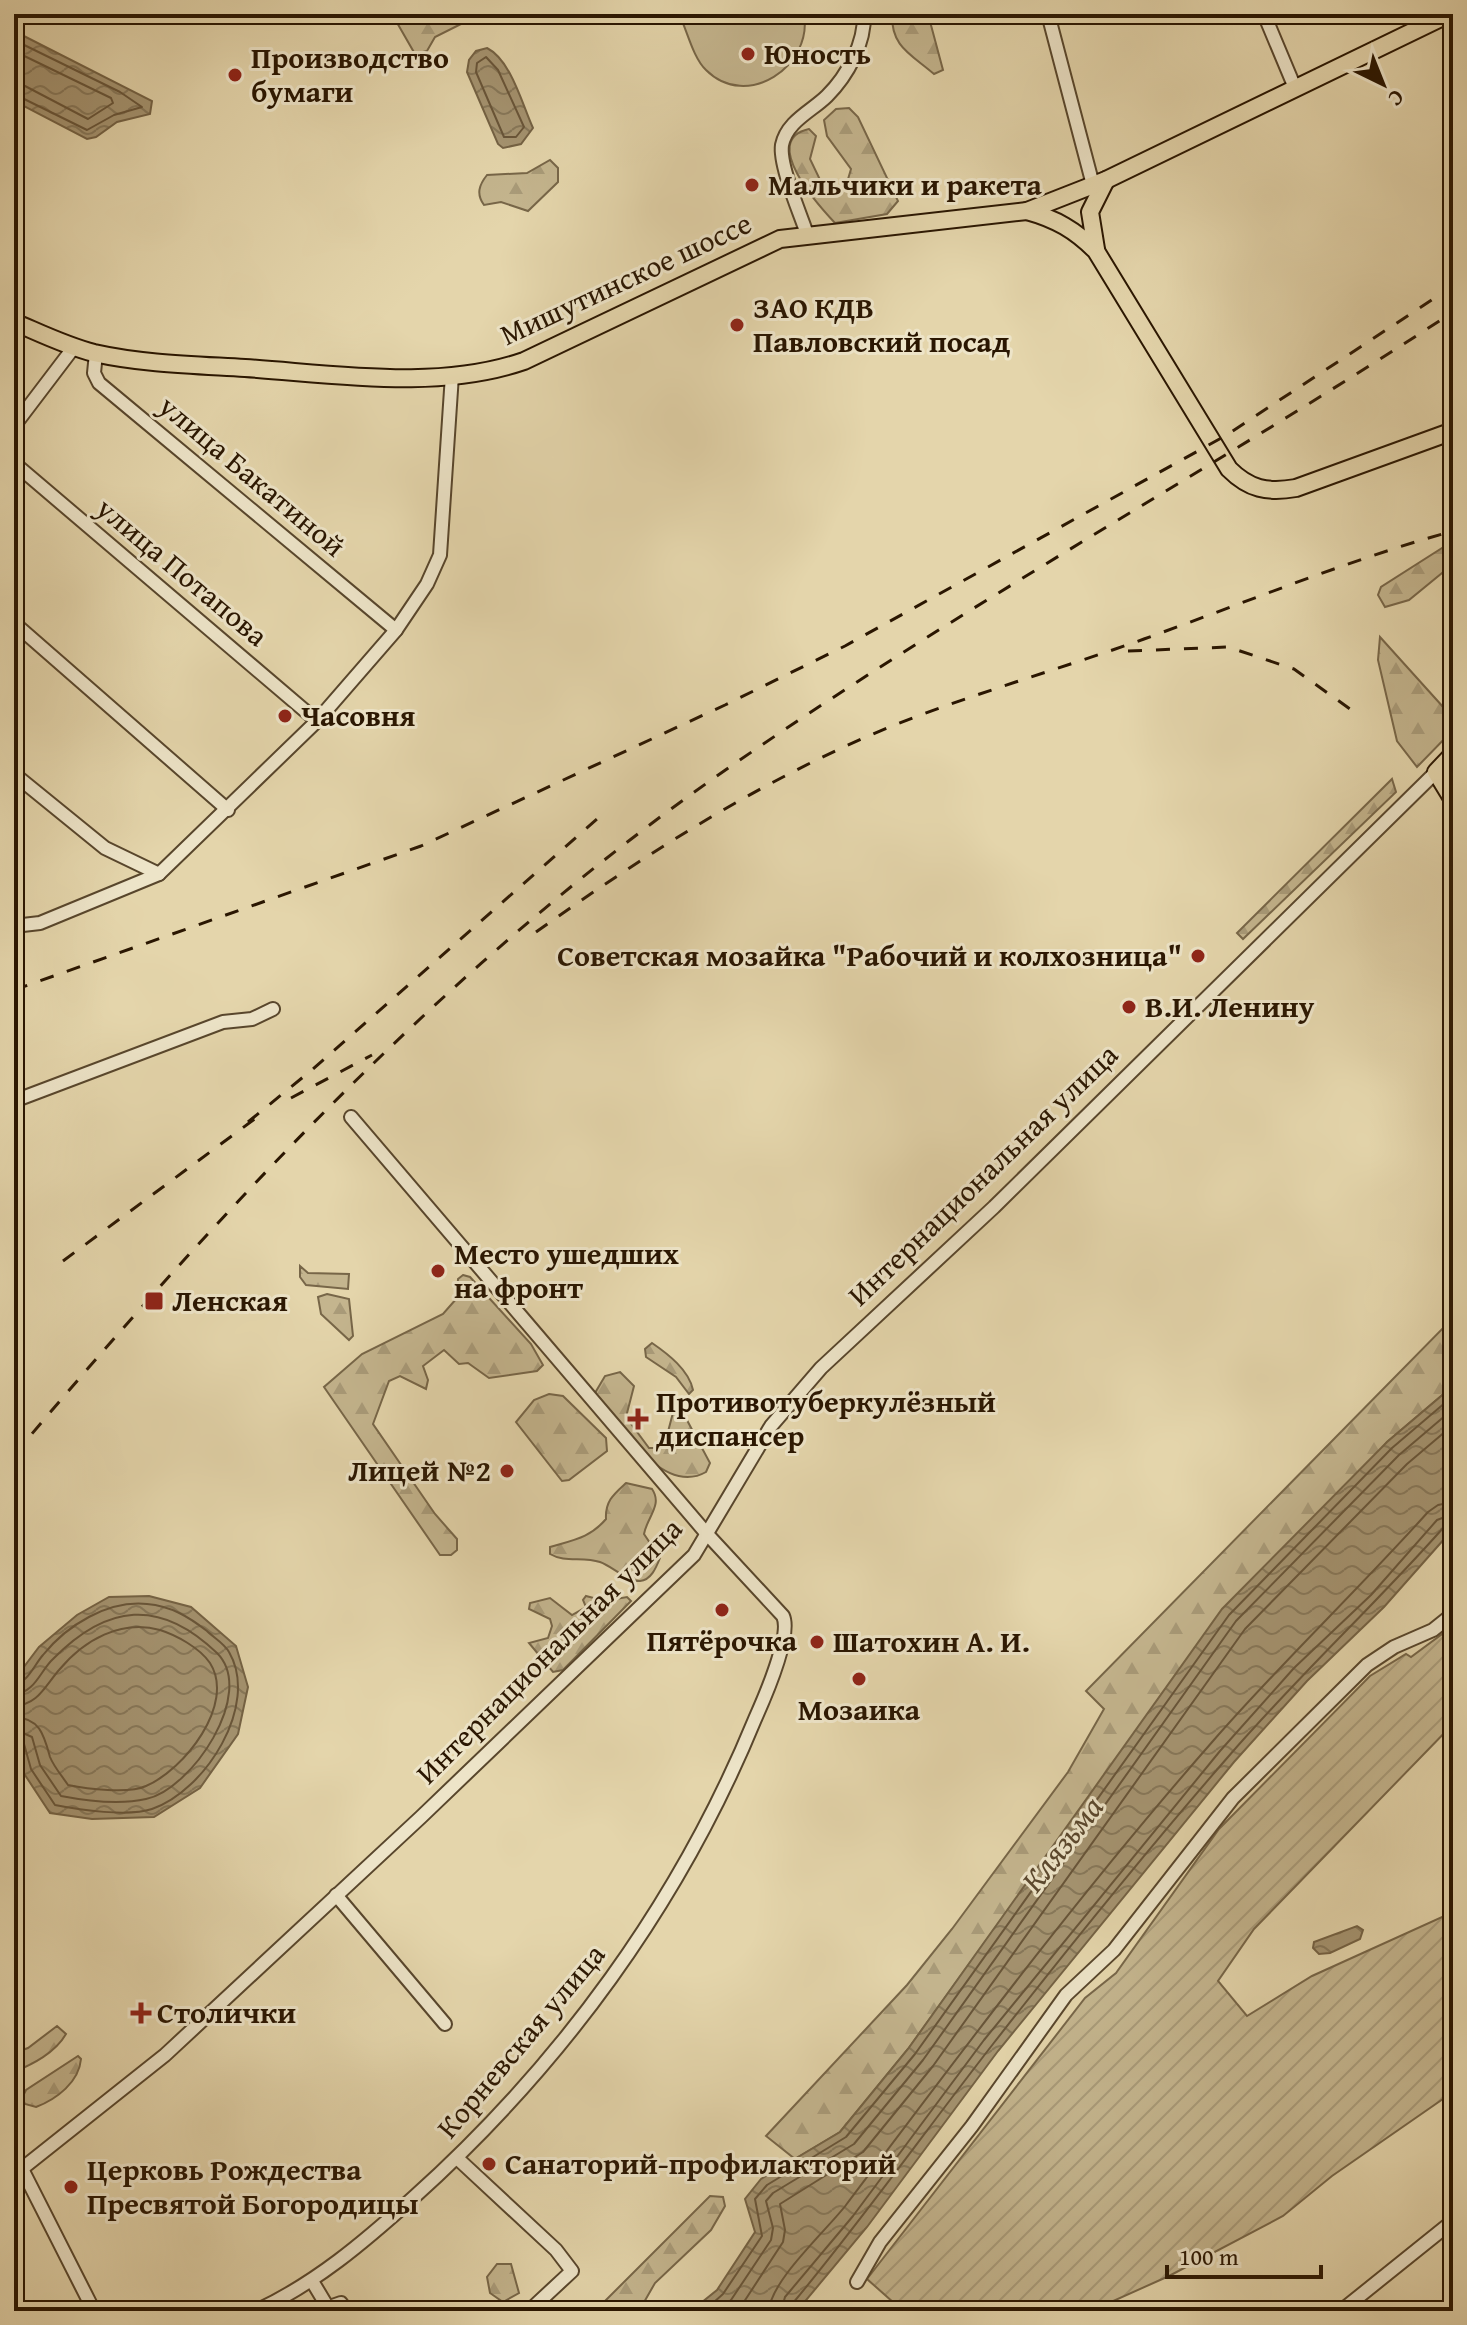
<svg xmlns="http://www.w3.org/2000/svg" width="1467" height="2325" font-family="'Gentium Book Plus',serif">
	<defs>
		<pattern id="forest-firs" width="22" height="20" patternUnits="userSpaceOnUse" patternTransform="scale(2)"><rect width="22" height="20" fill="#c4b58e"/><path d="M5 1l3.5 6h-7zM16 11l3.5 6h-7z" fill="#a99b79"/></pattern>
		<pattern id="garden-furrows" width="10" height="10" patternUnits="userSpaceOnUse" patternTransform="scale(2)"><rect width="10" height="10" fill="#c4b58e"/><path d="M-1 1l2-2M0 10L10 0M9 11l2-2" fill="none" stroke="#a99b79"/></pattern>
		<pattern id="water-waves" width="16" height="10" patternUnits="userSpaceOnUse" patternTransform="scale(2)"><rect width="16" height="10" fill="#a59471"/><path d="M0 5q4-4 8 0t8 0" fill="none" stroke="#87785a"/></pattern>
	</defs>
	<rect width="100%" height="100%" fill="#e4d5ab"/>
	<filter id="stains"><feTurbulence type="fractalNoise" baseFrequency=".0025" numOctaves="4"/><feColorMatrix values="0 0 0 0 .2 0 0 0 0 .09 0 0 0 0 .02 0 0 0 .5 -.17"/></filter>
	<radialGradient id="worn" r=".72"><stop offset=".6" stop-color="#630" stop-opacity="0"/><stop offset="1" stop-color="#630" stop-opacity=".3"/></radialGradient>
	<g fill="url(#forest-firs)" stroke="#776648" stroke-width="2">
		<polygon points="392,14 465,14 463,23 435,37 427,51 415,54"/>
		<path d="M892,14H928L943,70L934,74C911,54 891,47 892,14Z"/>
		<path d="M849,108L858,117L898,201L887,214L835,223C819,206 759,140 809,129L816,136L810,159L822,184L833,191L846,186L851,169L827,136L824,120L836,109Z"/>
		<path d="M550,160L558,168V182L528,211L501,202L484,205C476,194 479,185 487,175L527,173Z"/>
		<polygon points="1453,541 1453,564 1409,600 1385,607 1378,595 1381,587"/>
		<polygon points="1380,637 1453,718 1453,730 1417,767 1397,741 1378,660"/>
		<polygon points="1392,779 1396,792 1243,939 1237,933"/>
		<polygon points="300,1266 308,1273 349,1274 348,1289 306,1285 300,1277"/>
		<polygon points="463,1275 470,1277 531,1344 543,1365 537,1371 489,1378 468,1363 459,1364 444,1350 423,1366 428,1380 426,1389 400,1376 389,1381 373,1424 435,1514 457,1539 457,1550 451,1555 440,1555 324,1387 362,1354 443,1314 457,1298 458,1279"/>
		<polygon points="327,1294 349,1299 353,1336 349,1340 321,1314 318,1297"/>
		<polygon points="1449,1322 1453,1325 1453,1386 1387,1442 1103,1778 908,2049 840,2132 795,2159 766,2136 907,1985 952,1929 1068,1772 1104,1709 1086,1691"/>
		<path d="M652,1343C668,1354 689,1370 693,1390L689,1394L676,1377L646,1357L645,1349Z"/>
		<path d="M620,1372L634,1386L626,1417L649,1448H659L665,1443L674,1409H681L710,1463L706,1472C662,1497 618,1423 595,1393L605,1376Z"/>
		<polygon points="549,1394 563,1396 606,1438 607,1451 569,1480 562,1481 516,1422 534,1400"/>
		<path d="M626,1483L652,1489C663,1505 647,1517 644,1534L660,1558C656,1568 651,1580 640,1581C628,1582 612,1566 600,1562C583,1556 565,1563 550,1554V1547C573,1540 590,1538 606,1519C605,1501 614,1494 626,1483Z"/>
		<polygon points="586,1596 605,1601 627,1597 631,1601 563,1670 553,1672 529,1643 548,1638 552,1626 550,1619 529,1609 530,1603 550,1598 572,1615 586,1607 583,1600"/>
		<path d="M57,2026L66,2034C55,2053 33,2064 14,2072V2053L28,2048Z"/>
		<path d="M78,2056L81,2059C79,2082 57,2099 36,2107L25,2104L22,2098L26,2090Z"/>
		<polygon points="710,2196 723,2197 725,2206 711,2230 655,2283 639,2311 595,2311"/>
		<polygon points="497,2264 511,2264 519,2293 503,2302 490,2293 487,2277"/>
	</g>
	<polygon fill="url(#garden-furrows)" stroke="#776648" stroke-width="2" points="1453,1626 1453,1724 1254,1929 1218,1981 1247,2016 1312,1976 1453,1912 1453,2092 1332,2176 1283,2216 1169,2276 1091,2311 903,2311 867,2279 1085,1998 1116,1973 1219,1829 1370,1676 1406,1654 1411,1657"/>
	<path fill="#c4b58e" stroke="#776648" stroke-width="2" d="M679,14H804C813,66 747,111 706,70C693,58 687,30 679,14Z"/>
	<g fill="url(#water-waves)" stroke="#746244" stroke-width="2">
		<polygon points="14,31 152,101 150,114 117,122 96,137 87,139 14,101"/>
		<path d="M487,48C511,60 522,104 533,128L521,144L503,148L498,144L467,72L469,60L476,51Z"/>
		<polygon points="1453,1386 1453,1529 1384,1607 1307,1681 1234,1762 998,2051 867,2227 797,2311 691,2311 717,2290 755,2232 745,2199 761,2179 840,2132 908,2049 1222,1609 1387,1442"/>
		<polygon points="149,1596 191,1607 236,1646 248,1687 238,1734 200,1788 154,1817 92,1819 50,1813 23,1772 14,1730 14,1680 39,1647 77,1615 109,1597"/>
		<polygon points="1357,1926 1363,1930 1360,1939 1330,1953 1319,1954 1313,1948 1314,1942"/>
	</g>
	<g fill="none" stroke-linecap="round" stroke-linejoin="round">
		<g stroke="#685539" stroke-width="2">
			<polyline points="14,40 120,92 142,107 114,115 87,130 14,94"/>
			<polyline points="14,51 111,98 113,103 88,119 25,86 14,84"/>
			<polygon points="486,57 498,70 524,127 516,137 504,137 476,72 477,63"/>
			<path d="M14,1684C28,1683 34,1665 43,1655C67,1625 108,1600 147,1604C171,1606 189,1617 207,1631C213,1637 225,1644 229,1652C260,1705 205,1791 152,1809C128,1817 80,1810 55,1805L31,1769L24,1744L14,1739"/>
			<path d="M14,1694C35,1693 40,1671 53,1659C107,1604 160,1598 217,1653C257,1693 191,1790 146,1799C120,1805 87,1801 61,1796L40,1765L32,1737L14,1729"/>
			<path d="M14,1706C38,1705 45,1686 59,1670C84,1640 121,1619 160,1630C176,1635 200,1648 210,1663C236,1704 184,1770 146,1786C129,1794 87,1789 68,1785C62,1776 54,1767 50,1757C44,1735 40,1718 14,1717"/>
			<polyline points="704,2311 723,2294 762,2236 755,2199 767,2185 846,2137 915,2054 1229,1615 1392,1448 1453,1396"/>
			<polyline points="719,2311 731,2300 771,2240 773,2228 766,2201 773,2193 854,2144 923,2060 1236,1621 1399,1455 1453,1409"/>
			<polyline points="738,2311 783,2242 785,2230 780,2204 863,2152 933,2066 1245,1629 1407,1464 1453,1425"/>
			<path d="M769,2311C770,2281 827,2230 846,2205C965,2047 1083,1889 1213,1741C1282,1662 1358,1590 1428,1512L1438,1505L1453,1502"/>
			<polyline points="781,2311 785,2297 853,2216 984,2040 1220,1751 1294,1668 1371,1595 1437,1520 1453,1514"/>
			<path d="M791,2311L793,2303C863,2219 926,2130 993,2044C1069,1947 1147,1850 1228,1757C1297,1677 1374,1606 1444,1527L1453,1524"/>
		</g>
		<g stroke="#58462c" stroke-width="16">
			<g id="minor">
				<polyline points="1048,14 1093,185"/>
				<polyline points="1264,14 1295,88"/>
				<path d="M807,234C800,213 779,165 782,145C787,121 812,111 827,96C848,75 865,43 864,14"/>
				<polyline points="96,353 94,373 99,383 396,630"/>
				<polyline points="14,426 74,347"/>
				<polyline points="14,463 317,721"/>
				<polyline points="14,623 228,810"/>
				<polyline points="14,774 105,848 159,874"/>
				<polyline points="14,926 40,923 159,874 317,721 396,630 427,584 440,555 452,375"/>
				<polyline points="14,1101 223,1022 252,1019 273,1009"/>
				<polyline points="336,1895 445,2024"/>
				<polyline points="457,2158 556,2250 572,2271 529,2311"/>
				<polyline points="22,2169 94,2311"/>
				<polyline points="14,2175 165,2055 421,1817 694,1555 771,1426 821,1368 994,1207 1436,772"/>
				<polyline points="312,2281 327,2306"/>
				<polyline points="857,2282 880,2242 972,2126 1066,1995 1114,1950 1233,1798 1367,1665 1394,1647 1433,1630 1453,1614"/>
				<path d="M256,2311C316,2283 364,2242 413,2198C561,2065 679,1904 755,1719C764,1699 792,1635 783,1616L707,1534L351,1117"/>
				<polyline points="318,2311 341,2303 347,2311"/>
				<polyline points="1341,2311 1453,2221"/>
			</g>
		</g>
		<g stroke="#2a1601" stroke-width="20">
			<g id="major">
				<path d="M1027,211C1056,219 1075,230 1096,251L1229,469C1249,489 1267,493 1296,488L1453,431"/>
				<polyline points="1096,249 1090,212 1106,180"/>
				<path d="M14,322C40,333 66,346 94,353C143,364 195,365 245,368C335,374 437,391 524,361L780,239L1027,211L1106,180L1449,14"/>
				<polyline points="1453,754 1436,772 1453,800"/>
			</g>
		</g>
		<use href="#minor" stroke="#ede4c8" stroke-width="12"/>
		<use href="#major" stroke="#e4d5ab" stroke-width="16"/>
		<g stroke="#2a1601" stroke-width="3" stroke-dasharray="14 14" stroke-linecap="butt">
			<polyline points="1128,651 1228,647 1294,669 1357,714"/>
			<path d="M536,932C647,853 765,778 892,726C975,693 1060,669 1144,639C1247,602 1348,560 1453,531"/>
			<polyline points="14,990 421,846 725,705 845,646 1225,436 1453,286"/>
			<polyline points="291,1098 372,1055"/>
			<polyline points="248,1122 313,1069 605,812"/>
			<polyline points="63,1261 256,1118"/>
			<path d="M14,1455C223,1207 447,966 714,778C952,611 1209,472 1453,312"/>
		</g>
	</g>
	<g fill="#8f2418" stroke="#ede4c8" stroke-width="3">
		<circle cx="748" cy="54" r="8"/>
		<circle cx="235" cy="75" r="8"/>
		<circle cx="752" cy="185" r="8"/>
		<circle cx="737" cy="325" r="8"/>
		<circle cx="285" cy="716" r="8"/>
		<circle cx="1198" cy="956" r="8"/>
		<circle cx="1129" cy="1007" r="8"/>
		<circle cx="438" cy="1271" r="8"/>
		<rect x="144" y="1291" width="20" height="20" rx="4"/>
		<path d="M634 1407h8v8h8v8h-8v8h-8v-8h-8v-8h8z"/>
		<circle cx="507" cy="1471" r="8"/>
		<circle cx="722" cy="1610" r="8"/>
		<circle cx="817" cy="1642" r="8"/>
		<circle cx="859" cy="1679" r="8"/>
		<path d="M137 2001h8v8h8v8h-8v8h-8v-8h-8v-8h8z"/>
		<circle cx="489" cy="2164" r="8"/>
		<circle cx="71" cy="2187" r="8"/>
	</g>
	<g text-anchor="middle" stroke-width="6" stroke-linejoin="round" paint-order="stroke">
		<g font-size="30" font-weight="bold" fill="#2a1601" stroke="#ede4c8" text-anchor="start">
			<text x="764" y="64">Юность</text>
			<text x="251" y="68">Производство<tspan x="251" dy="34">бумаги</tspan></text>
			<text x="768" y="195">Мальчики и ракета</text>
			<text x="753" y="318">ЗАО КДВ<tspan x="753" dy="34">Павловский посад</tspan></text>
			<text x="301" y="726">Часовня</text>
			<text x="1182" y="966" text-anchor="end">Советская мозайка "Рабочий и колхозница"</text>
			<text x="1145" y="1017">В.И. Ленину</text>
			<text x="454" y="1264">Место ушедших<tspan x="454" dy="34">на фронт</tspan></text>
			<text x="172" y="1311">Ленская</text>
			<text x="656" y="1412">Противотуберкулёзный<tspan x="656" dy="34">диспансер</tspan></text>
			<text x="491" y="1481" text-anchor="end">Лицей №2</text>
			<text x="722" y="1651" text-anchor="middle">Пятёрочка</text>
			<text x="833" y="1652">Шатохин А. И.</text>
			<text x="859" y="1720" text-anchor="middle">Мозаика</text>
			<text x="157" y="2023">Столички</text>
			<text x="505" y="2174">Санаторий-профилакторий</text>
			<text x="87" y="2180">Церковь Рождества<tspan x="87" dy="34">Пресвятой Богородицы</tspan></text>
		</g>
		<g font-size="30" fill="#2a1601" stroke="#ede4c8">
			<text transform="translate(626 279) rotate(-25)" y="10">Мишутинское шоссе</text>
			<text transform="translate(252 476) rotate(40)" y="10">улица Бакатиной</text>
			<text transform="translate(182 572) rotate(40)" y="10">улица Потапова</text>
			<text transform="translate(983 1175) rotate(-44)" y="10">Интернациональная улица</text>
			<text transform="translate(549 1651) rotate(-45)" y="10">Интернациональная улица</text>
			<text transform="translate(521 2041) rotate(-50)" y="10">Корневская улица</text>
		</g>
		<g font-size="32" font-style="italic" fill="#5b482e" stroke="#ede4c8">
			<text transform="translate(1062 1844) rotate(-52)" y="11">Клязьма</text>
		</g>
	</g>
	<rect width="1467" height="2325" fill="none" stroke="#e4d5ab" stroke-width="48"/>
	<rect x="16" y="16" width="1435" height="2293" fill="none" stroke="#2a1601" stroke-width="4"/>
	<rect x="24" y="24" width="1419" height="2277" fill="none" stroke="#2a1601" stroke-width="2"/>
	<g transform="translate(1383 84) rotate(137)" stroke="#ede4c8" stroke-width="6" paint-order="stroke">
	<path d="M0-6L14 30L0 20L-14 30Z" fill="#2a1601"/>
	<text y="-12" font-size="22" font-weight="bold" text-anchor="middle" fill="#2a1601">С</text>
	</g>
	<path d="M1167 2265v12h154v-12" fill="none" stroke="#2a1601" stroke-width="4"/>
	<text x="1179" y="2265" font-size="24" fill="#2a1601" stroke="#ede4c8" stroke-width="6" paint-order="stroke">100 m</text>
	<rect width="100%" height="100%" filter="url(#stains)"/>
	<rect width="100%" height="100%" fill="url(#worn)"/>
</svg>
